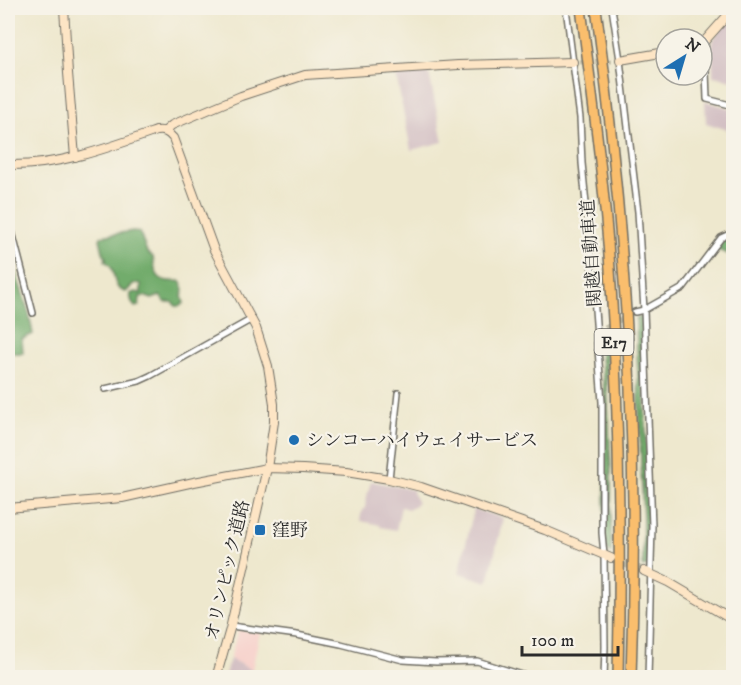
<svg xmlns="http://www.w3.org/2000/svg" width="741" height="685" font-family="'IM FELL DW Pica','Noto Serif JP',serif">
	<rect width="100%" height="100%" fill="#f7f3e8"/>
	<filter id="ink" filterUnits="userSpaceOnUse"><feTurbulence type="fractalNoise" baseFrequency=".0167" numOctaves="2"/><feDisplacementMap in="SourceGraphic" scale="12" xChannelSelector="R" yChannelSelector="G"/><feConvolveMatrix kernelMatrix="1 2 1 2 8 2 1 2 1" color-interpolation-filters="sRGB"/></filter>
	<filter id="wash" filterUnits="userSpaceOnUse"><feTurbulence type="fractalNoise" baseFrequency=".008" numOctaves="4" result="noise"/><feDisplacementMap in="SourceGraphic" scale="24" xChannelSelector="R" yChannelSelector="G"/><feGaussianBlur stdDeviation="1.35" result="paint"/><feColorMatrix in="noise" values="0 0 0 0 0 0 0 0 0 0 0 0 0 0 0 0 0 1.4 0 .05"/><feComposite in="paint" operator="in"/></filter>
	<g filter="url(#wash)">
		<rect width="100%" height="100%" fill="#eee8ce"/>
		<polygon fill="#f7d0ca" points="238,630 260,632 252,670 230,659"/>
		<g fill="#d2bec2">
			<polygon points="733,15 733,80 713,76 712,42 714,37"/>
			<polygon points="429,73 443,142 411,150 396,75"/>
			<polygon points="705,101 733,109 728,130 706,123"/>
			<polygon points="371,481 414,490 413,494 418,503 408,509 401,507 396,530 380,527 380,525 361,521 360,520 362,510 365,508 366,500"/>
			<polygon points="474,509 503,518 488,582 459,573"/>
			<polygon points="230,659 252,670 270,677 224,677"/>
		</g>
		<g fill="#72ac6c" stroke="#4e6c4c" stroke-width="1.5">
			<path d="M133,231L140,233L147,252L153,257C155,277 159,283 180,281L184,289L182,296L184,303L180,306H176L172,302H165L160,296L152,299L144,296L140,297L139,306L135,307L132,303L130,294L135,292L141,293V284L139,283L133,285L126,292C108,287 120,271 105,261L106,258L103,252L100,239L102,236Z"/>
			<polygon points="733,235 733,256 715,249 724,239"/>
			<polygon points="8,236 15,270 29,314 33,334 22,339 23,353 11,353 8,350"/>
			<polygon points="642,316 647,463 648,566 643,567 643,521 636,319"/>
			<polygon points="605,332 611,474 611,553 607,550 605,544 605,400 599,336 601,333"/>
		</g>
	</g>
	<g filter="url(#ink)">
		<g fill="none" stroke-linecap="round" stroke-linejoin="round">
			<g stroke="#c7c2ad" stroke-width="5" stroke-dasharray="5 2.5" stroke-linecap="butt">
				<polyline points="580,62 612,61"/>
				<polyline points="605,328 635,312"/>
			</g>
			<polyline stroke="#c7c2ad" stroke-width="8" stroke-dasharray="8 4" stroke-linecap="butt" points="614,559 644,571"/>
			<g stroke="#6f6d64" stroke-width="8">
				<g id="street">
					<polyline points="566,8 580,118 582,163 590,244 602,402 602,533 604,555 605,647 604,678"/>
					<polyline points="612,8 620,60 638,212 644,310 652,526 648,678"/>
					<polyline points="705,42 707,99 734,106"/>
					<polyline points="8,216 33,313"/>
					<polyline points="635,312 644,310 683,288 721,238 734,232"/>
					<polyline points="105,389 139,381 150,376 252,319"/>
					<polyline points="389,479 398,393"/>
					<polyline points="231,626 297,635 341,644 403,660 436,662 477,661 532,678"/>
				</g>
			</g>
			<g stroke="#6f6d64" stroke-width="10">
				<g id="secondary">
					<polyline points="64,8 68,73 75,157"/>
					<polyline points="702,44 734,8"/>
					<polyline points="620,60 666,52"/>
					<polyline points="165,131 172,125 241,96 305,75 458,65 573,62"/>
					<path d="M8,165C59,166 108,148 156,131C164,130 168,132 173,138L214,250L256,328L268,366L274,404V422L267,468L230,629L216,678"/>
					<polyline points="8,508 122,498 194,482 267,468 303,469 346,472 389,479 421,487 545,530 611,558"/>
					<polyline points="644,571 668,582 734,621"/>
				</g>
			</g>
			<g stroke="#6f6d64" stroke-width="12">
				<g id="highway">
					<path d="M581,8C592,95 604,182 610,269C619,405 621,541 618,678"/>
					<path d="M596,8C626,229 639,454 631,678"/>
				</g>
			</g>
			<use href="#street" stroke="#fff" stroke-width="5"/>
			<use href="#secondary" stroke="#fde5c5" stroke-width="8"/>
			<use href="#highway" stroke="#fabe6d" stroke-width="9"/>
		</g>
	</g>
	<g fill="#1f6fb2" stroke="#f7f3e8" stroke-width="2">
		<circle cx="294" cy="440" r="6"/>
		<rect x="254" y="524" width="12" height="12" rx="3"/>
	</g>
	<g text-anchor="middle" stroke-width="4.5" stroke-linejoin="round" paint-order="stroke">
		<rect fill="#f7f3e8" stroke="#686764" stroke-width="1.5" x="594.5" y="329" width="39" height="26" rx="4.5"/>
		<g font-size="16" font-weight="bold" fill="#2b2b2b">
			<text x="614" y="348">E17</text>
		</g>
		<g font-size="18" fill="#2b2b2b" stroke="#f7f3e8">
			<text transform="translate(591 253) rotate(-94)" y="6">関越自動車道</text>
			<text transform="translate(227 570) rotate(-77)" y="6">オリンピック道路</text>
		</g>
		<g font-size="18" fill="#2b2b2b" stroke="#f7f3e8" text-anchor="start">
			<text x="306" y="446">シンコーハイウェイサービス</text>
			<text x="272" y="536">窪野</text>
		</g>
	</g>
	<rect width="741" height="685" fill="none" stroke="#f7f3e8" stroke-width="30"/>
	<g transform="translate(684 57) rotate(37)"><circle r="28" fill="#f7f3e8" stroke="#a5a39c" stroke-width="1.5"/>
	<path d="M0-4.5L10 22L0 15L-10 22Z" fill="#1f6fb2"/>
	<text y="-9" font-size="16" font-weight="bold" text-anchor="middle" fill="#2b2b2b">N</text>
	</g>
	<path d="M522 646v9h96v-9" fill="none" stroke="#2b2b2b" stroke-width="3"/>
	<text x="531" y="646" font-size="18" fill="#2b2b2b" stroke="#f7f3e8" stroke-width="4.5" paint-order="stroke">100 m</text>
</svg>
